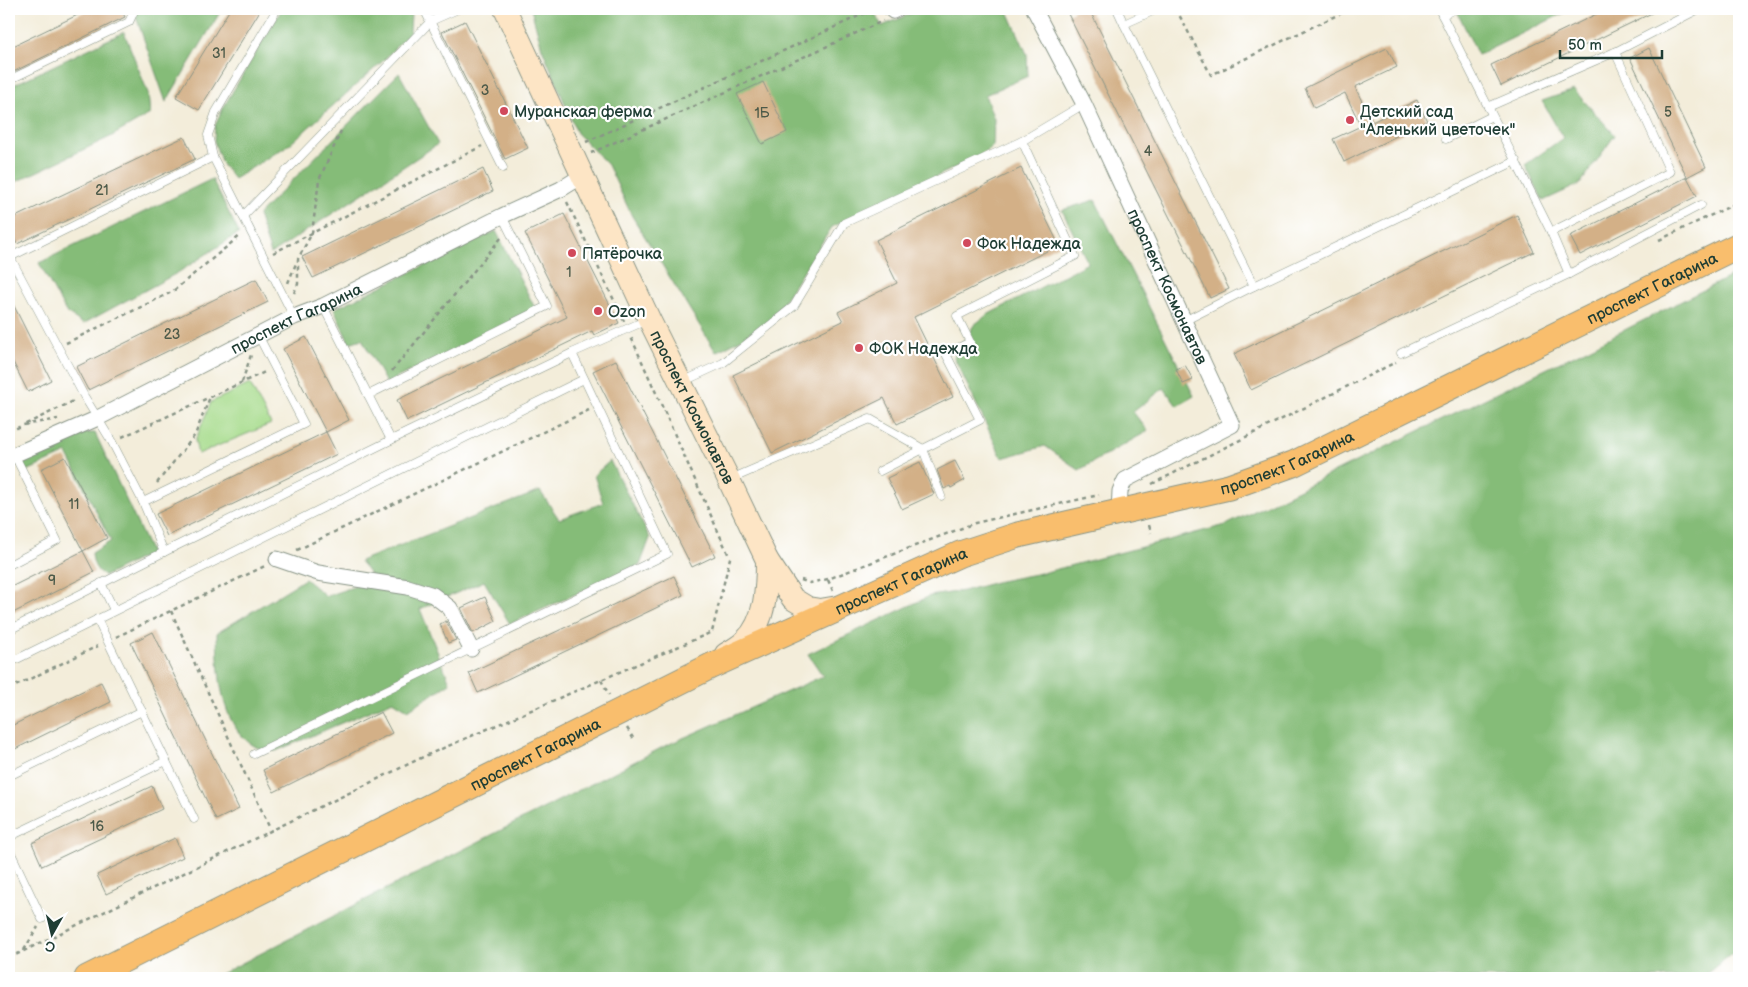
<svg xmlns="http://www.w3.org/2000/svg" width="1748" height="987" font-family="'Balsamiq Sans',sans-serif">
	<rect width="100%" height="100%" fill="#fff"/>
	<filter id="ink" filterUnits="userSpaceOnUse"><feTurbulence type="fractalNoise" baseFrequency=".02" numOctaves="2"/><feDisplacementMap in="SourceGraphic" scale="10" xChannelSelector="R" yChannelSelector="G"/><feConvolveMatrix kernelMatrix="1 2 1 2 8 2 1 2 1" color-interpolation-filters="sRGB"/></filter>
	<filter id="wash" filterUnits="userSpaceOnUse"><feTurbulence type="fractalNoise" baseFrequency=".0096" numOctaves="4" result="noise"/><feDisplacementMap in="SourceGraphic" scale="20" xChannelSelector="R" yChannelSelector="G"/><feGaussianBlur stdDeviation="1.12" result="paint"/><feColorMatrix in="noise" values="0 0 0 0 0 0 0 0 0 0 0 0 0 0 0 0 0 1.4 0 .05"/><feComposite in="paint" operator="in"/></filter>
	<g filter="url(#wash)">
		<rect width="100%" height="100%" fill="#f3edda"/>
		<polygon fill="#a7dc8d" stroke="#638c60" points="250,384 271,424 198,454 195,441 211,402"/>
		<g fill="#85bc78" stroke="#527c56">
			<polygon points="138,9 222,9 166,102 135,14"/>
			<polygon points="282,9 409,9 411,13 410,32 383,61 290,144 234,179 222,164 214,141 215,126 224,106"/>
			<polygon points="531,9 872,9 882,26 922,9 1007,9 1027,54 1028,76 985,95 994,119 993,146 983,154 832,227 769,324 716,352 632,216 608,165 577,133 542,48"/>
			<polygon points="1462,9 1572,9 1478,55 1457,11"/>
			<polygon points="124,32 148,93 150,114 110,137 9,185 9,87"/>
			<polygon points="399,73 438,144 271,254 258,215"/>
			<polygon points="1574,90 1615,135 1580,184 1543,201 1525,165 1563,138 1542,101"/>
			<polygon points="212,179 239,233 179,272 83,324 66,312 39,263"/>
			<polygon points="1095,200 1194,396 1177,406 1164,388 1133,412 1148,431 1079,470 1045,446 1002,458 954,357 974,325 987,315 1088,263 1062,210"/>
			<polygon points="496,231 536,310 386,383 362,339 349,343 334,309"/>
			<polygon points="1739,272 1739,948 1701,978 213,978 665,746 823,676 808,654 930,596 963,591 1000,581 1046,572 1226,525 1589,348"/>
			<path d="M87,433H95L151,553L105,576C95,570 93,564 92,553L111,541L67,453L27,471L23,465L22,457L66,438Z"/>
			<path d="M610,461L650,538L640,565L510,624L484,581L420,609L450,683L408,710L393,701L276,751C270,750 261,750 256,747C219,727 218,670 217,633L305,579L326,596L374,580L360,561L540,491L559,519L603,503L594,475Z"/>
		</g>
		<g id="blocks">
			<g fill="#d3b087">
				<polygon points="90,9 121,9 125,17 9,74 9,48"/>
				<polygon points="230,9 261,9 199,110 176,97"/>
				<polygon points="1077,9 1089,9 1229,289 1210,298 1068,14"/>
				<polygon points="1607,9 1660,9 1501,86 1491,65"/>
				<polygon points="465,21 528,148 505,159 442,32"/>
				<polygon points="1387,48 1397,67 1355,87 1372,122 1417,100 1427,121 1344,162 1333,139 1361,126 1345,93 1314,108 1305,88"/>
				<polygon points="1649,48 1706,167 1687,177 1630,58"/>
				<polygon points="763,82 787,132 762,144 737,94"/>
				<polygon points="184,137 195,159 17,244 9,227 9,220"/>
				<polygon points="1021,168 1059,245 914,317 953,397 897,424 884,398 772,453 733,375 843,321 838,312 897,283 876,240"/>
				<polygon points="483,169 493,191 313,278 302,257"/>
				<polygon points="1687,177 1697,196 1580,255 1570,236"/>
				<polygon points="564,214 619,323 594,335 592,331 407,421 397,400 567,317 525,233"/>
				<polygon points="1517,215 1534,252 1251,390 1234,354"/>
				<polygon points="256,279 268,302 88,390 76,367"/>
				<polygon points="9,296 51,380 28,392 9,354"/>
				<polygon points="306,337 349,420 326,432 283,349"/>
				<polygon points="616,360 715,556 692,567 593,371"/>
				<polygon points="1185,365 1193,380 1183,384 1176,369"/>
				<polygon points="326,432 337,454 167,536 156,514"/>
				<polygon points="65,457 107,538 83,551 41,469"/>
				<polygon points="955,461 965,480 951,488 950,486 944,489 937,470"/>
				<polygon points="920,462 934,494 902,509 887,478"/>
				<polygon points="83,551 94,572 9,615 9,588"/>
				<polygon points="674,576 683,595 478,693 469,673"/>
				<polygon points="485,597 496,621 473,633 461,608"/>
				<polygon points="446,621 456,640 448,643 440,624"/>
				<polygon points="153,632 239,809 216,820 131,643"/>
				<polygon points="101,682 111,702 9,752 9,727"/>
				<polygon points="381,712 392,733 274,792 263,770"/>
				<polygon points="152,786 162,809 42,866 32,843"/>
				<polygon points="175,838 183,857 106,894 97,875"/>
			</g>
		</g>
	</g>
	<g filter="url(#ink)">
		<use href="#blocks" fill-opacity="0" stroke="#899587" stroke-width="1"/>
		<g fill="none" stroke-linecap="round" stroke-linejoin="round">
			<g stroke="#899587" stroke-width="9">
				<g id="service">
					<polyline points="277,9 216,112 208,135 213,157 294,317"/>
					<polyline points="424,9 503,168"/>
					<polyline points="1117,9 1124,24 1157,9"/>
					<polyline points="1439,9 1551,232 1569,274"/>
					<polyline points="1442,15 1455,9"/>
					<polyline points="1124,24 1254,286 1184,321"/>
					<polyline points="9,80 129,22 135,9"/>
					<polyline points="1488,107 1615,52 1699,9"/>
					<polyline points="1446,139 1492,116"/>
					<polyline points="243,216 431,21 458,9"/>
					<polyline points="1551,232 1670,172 1615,52"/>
					<polyline points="9,255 84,396 112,442 143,502 164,552 391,440"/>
					<polyline points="10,257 213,157"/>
					<polyline points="1254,286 1516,161"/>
					<polyline points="323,306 391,440 572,353 647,320"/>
					<polyline points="1401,353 1569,274 1701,205"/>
					<polyline points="682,382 723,363 794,306 844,223 1022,141 1084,104"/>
					<polyline points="368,395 547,306 502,216"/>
					<polyline points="880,471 980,420 946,354 970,342 957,316 1075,256 1022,141"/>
					<polyline points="731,479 870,419 923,449 941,496"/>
					<polyline points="143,502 304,424 258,335"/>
					<polyline points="9,565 57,540 14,454"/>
					<polyline points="101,583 114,610"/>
					<polyline points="97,619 194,819"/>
					<polyline points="9,630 164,552"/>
					<polyline points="9,663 584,379"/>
					<polyline points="254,754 667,554 572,353"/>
					<polyline points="9,776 142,711"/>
					<polyline points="9,837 166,761"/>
					<polyline points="9,849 42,919"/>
				</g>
			</g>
			<g stroke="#899587" stroke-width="17">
				<g id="minor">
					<polyline points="891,9 893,11 897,9"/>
					<path id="s1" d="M1034,9L1084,104L1232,425L1125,480L1120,491L1119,512"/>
					<path id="s2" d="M9,457L98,418L294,317L323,306L502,216L561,189L582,176"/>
					<polyline points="277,559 318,573 408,587 433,595 450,608 471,649"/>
				</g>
			</g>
			<g stroke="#899587" stroke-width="24">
				<g id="secondary">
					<path id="s3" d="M505,9L649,319L729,480L767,560L793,599L808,608L820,610L838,607"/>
					<path d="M726,654C733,650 740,646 745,641C766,622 767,587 767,560"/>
				</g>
			</g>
			<g stroke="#899587" stroke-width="27">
				<g id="primary">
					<path id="s4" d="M87,978L711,666L960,554L1018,535L1229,487L1293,464L1739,245"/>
				</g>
			</g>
			<g stroke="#899587" stroke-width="2.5" stroke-dasharray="4 4" stroke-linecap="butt">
				<polyline points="1176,9 1211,75 1350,9"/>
				<polyline points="586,142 874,9"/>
				<polyline points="591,153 883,21"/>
				<polyline points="567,202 624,321"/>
				<polyline points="1659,240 1739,202"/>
				<polyline points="273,253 482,146"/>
				<polyline points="288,283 297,261"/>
				<polyline points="294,293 298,284 298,259 312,233 319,180 341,131"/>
				<polyline points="66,343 172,292 241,235"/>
				<polyline points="392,371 501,238"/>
				<polyline points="242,382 251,355"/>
				<polyline points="26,424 76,400"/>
				<polyline points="9,432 23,425 58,419"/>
				<polyline points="122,437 267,371"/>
				<polyline points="157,483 195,435 210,397"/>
				<polyline points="1152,484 1396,362"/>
				<polyline points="1149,525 1151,533"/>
				<polyline points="297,550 589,410"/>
				<polyline points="801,580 810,583 828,579 975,523 1099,495"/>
				<polyline points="828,580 833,591"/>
				<polyline points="171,611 271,831"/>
				<polyline points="116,637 265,566"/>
				<polyline points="601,680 609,695"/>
				<polyline points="9,689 98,646"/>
				<polyline points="627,728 633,738"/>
				<polyline points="24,950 38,927"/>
				<polyline points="9,958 425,756 712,632 730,558 631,337"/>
			</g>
			<use href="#service" stroke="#fff" stroke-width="8"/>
			<use href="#minor" stroke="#fff" stroke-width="15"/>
			<use href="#secondary" stroke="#fde5c5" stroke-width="22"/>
			<use href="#primary" stroke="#f9be6d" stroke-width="25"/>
		</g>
	</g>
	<g fill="#d1495b" stroke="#fff" stroke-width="2">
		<circle cx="504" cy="111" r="5"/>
		<circle cx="1350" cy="120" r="5"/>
		<circle cx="967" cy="243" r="5"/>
		<circle cx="572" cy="253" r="5"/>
		<circle cx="598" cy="311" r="5"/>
		<circle cx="859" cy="348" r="5"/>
	</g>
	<g text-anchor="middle" stroke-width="4.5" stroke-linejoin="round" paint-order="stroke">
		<g font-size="14" fill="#4c5a49">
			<text x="219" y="58">31</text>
			<text x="485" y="95">3</text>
			<text x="1668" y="117">5</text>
			<text x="762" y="118">1Б</text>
			<text x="1148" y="156">4</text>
			<text x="102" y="195">21</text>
			<text x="569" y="277">1</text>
			<text x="172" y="339">23</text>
			<text x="74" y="509">11</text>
			<text x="52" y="585">9</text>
			<text x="97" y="831">16</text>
		</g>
		<g font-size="16" fill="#1f3d34" stroke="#fff" text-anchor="start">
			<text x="514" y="117">Муранская ферма</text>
			<text x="1360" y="117">Детский сад<tspan x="1360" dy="18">"Аленький цветочек"</tspan></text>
			<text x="977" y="249">Фок Надежда</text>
			<text x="582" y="259">Пятёрочка</text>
			<text x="608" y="317">Ozon</text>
			<text x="869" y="354">ФОК Надежда</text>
		</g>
		<g font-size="16" fill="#1f3d34" stroke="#fff">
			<text dy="6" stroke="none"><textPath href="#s1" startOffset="308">проспект Космонавтов</textPath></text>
			<text dy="6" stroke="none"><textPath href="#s4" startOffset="1716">проспект Гагарина</textPath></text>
			<text dy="6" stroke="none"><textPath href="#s2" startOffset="319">проспект Гагарина</textPath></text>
			<text dy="6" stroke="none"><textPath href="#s3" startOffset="440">проспект Космонавтов</textPath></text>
			<text dy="6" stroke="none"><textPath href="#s4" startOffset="1311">проспект Гагарина</textPath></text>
			<text dy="6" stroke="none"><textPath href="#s4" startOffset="906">проспект Гагарина</textPath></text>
			<text dy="6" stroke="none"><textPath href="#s4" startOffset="501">проспект Гагарина</textPath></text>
		</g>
	</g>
	<rect width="1748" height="987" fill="none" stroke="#fff" stroke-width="30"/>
	<g transform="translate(52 934) rotate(188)" stroke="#ffffff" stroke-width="4" paint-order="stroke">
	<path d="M0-4L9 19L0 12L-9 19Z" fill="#1f3d34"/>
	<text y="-8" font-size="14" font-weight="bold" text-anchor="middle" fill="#1f3d34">С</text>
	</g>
	<path d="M1560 50v8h102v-8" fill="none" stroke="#1f3d34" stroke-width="2.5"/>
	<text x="1568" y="50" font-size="15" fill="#1f3d34" stroke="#ffffff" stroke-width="4" paint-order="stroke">50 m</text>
</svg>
